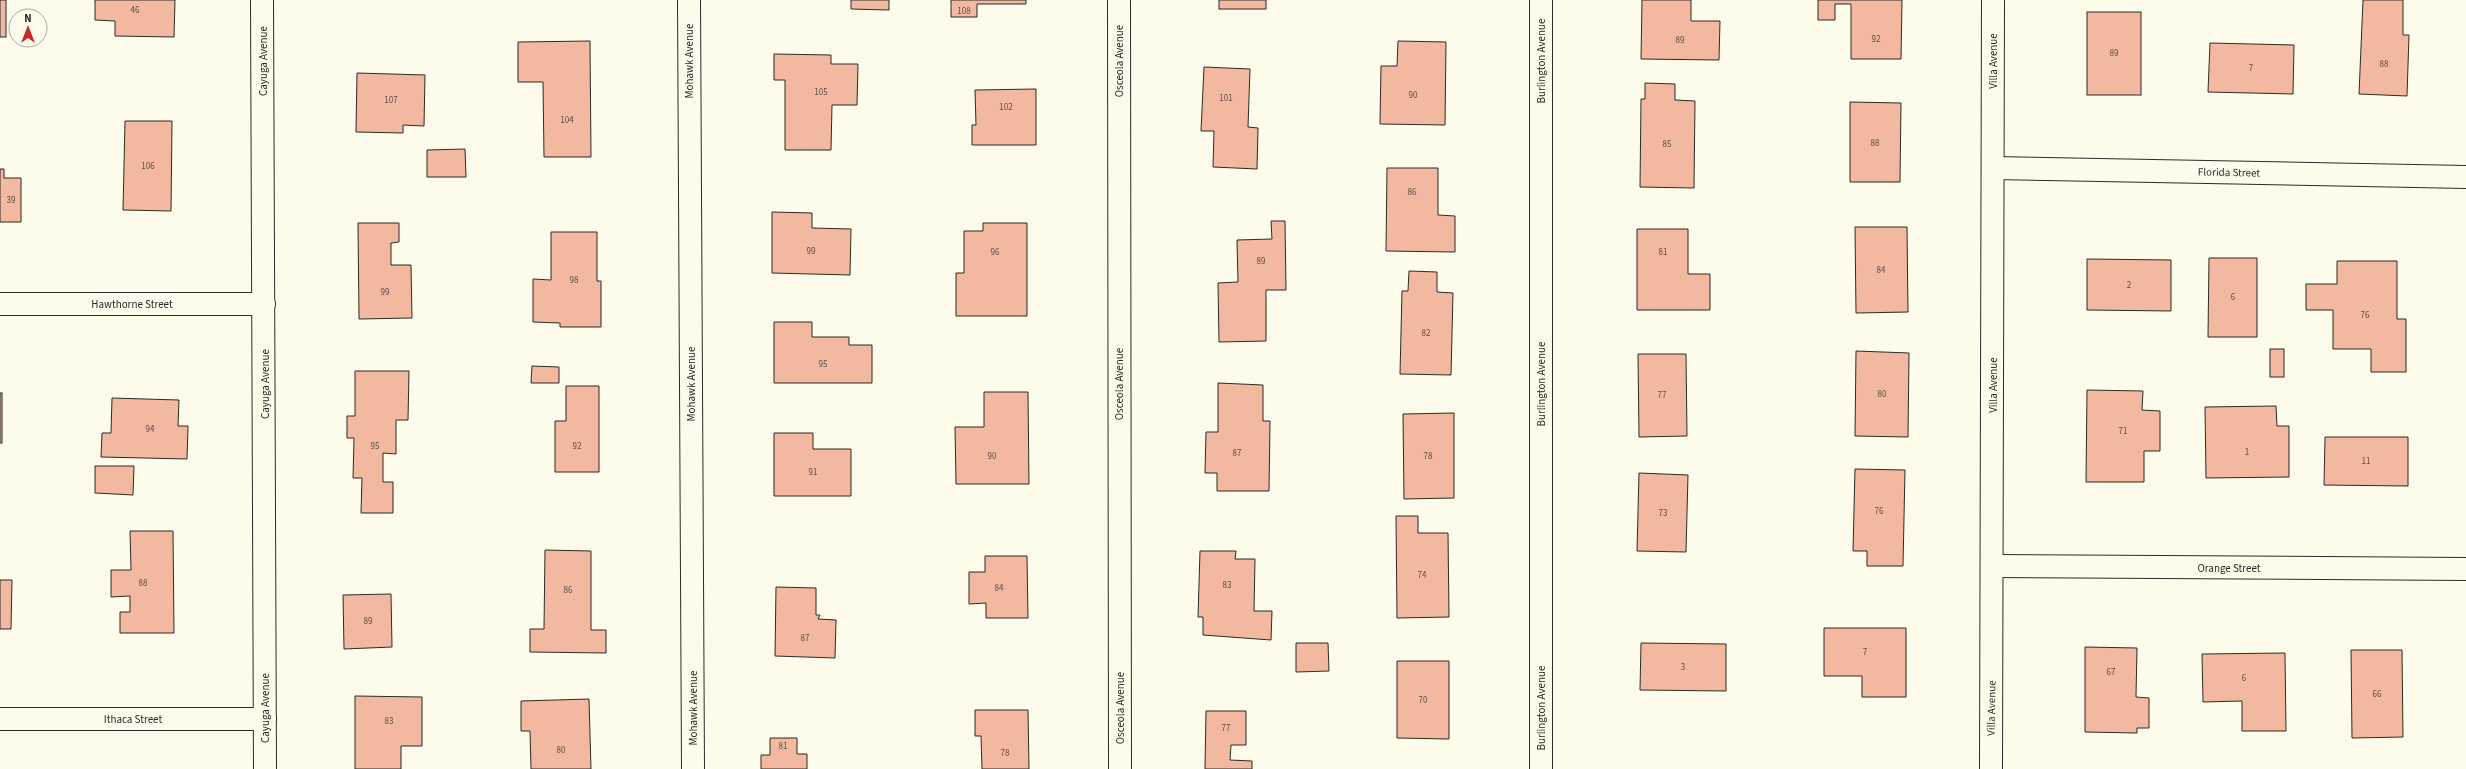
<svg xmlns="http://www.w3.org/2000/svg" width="2466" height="769" font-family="'Source Sans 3',sans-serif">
	<rect width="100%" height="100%" fill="#fdfbea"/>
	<g fill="#f2b8a0" stroke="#2b2b2b">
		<rect x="0" y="0" width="6" height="37"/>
		<polygon points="95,0 175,0 174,37 115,36 115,21 95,20"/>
		<polygon points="851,0 889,0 889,10 851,9"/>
		<polygon points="951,0 1026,0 1026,4 977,4 977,17 951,17"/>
		<rect x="1219" y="0" width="47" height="9"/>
		<polygon points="1642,0 1691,0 1691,21 1720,21 1719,60 1641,59"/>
		<polygon points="1818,0 1902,0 1901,59 1851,59 1851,4 1835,4 1835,20 1818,20"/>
		<polygon points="2363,0 2403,0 2403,35 2409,35 2407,96 2359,94"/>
		<rect x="2087" y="12" width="54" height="83"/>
		<polygon points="590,41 591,157 544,157 543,82 518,82 518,42"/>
		<polygon points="1398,41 1446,42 1445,125 1380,124 1381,66 1397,66"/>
		<polygon points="2210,43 2294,45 2293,94 2208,92"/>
		<polygon points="774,54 831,55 831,64 858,64 857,105 832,105 831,150 785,150 785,80 774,80"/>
		<polygon points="1204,67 1250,69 1248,127 1258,128 1257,169 1213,167 1214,131 1201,131"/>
		<polygon points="357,73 425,75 424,126 403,125 403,133 356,132"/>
		<polygon points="1645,83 1675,84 1675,100 1695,101 1694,188 1640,187 1641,99 1645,99"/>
		<polygon points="1036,89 1036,145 972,145 972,125 976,125 975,90"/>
		<polygon points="1850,102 1901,103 1900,182 1850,182"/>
		<polygon points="125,121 172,121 171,211 123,210"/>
		<polygon points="465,149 466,177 427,177 427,150"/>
		<polygon points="1387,168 1438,168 1438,215 1455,216 1455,252 1386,251"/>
		<polygon points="0,169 4,169 4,178 21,178 21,222 0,222"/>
		<polygon points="772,212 812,213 812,228 851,229 850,275 772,273"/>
		<polygon points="1271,221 1285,221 1286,290 1266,290 1266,341 1219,342 1218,283 1238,282 1237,240 1272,239"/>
		<polygon points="358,223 399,223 399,242 391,243 391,265 411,265 412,318 359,319"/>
		<polygon points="983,223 1027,223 1027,316 956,316 956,273 964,273 964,231 983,231"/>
		<polygon points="1855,227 1907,227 1908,312 1856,313"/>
		<polygon points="1637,229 1688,229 1688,274 1710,274 1710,310 1637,310"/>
		<polygon points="551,232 597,232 597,281 601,281 601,327 560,327 560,323 533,322 533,279 551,280"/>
		<polygon points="2209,258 2257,258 2257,337 2208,337"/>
		<polygon points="2087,259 2171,260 2171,311 2087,310"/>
		<polygon points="2337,261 2397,261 2397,319 2406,319 2406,372 2371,372 2371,349 2333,349 2333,310 2306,310 2306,284 2337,284"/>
		<polygon points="1409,271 1437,272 1437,292 1453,293 1451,375 1400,374 1402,291 1408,291"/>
		<polygon points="774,322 812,322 812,337 849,337 849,345 872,345 872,383 774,383"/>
		<rect x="2270" y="349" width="14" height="28"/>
		<polygon points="1856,351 1909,353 1908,437 1855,436"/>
		<polygon points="1638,354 1686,354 1687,436 1639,437"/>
		<polygon points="532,366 559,367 559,383 531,383"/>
		<polygon points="355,371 409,371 408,420 396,420 396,454 383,453 383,482 393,482 393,513 361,513 362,478 353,478 354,438 347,438 347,416 355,416"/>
		<polygon points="1218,383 1263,385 1263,421 1270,421 1269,491 1217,491 1217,473 1205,473 1206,432 1218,432"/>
		<polygon points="566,386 599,386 599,472 555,472 555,421 566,421"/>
		<polygon points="2087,390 2143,391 2142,410 2160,411 2160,451 2144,451 2144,482 2086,482"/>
		<polygon points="984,392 1028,392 1029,484 956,484 955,427 984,427"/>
		<rect x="0" y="393" width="2" height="50"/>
		<polygon points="112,398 179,400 178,426 188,426 187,459 101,457 102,433 111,433"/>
		<polygon points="2276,406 2277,426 2289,426 2289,477 2206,478 2205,407"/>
		<polygon points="1454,413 1454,498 1404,499 1403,414"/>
		<polygon points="774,433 813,433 813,449 851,449 851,496 774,496"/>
		<polygon points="2325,437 2408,437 2408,486 2324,485"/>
		<polygon points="95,466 134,466 133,495 95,493"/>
		<polygon points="1855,469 1905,470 1903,566 1867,566 1867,551 1853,551"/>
		<polygon points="1639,473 1688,475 1686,552 1637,551"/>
		<polygon points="1396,516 1418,516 1418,533 1448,533 1449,617 1397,618"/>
		<polygon points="130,531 173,531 174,633 120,633 120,612 130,612 130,596 111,597 111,570 131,570"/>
		<polygon points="545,550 591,551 591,630 606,630 606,653 530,652 530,629 544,629"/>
		<polygon points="1200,551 1236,551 1235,559 1255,559 1254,611 1272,611 1271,640 1203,635 1203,617 1198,617"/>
		<polygon points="985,556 1027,556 1028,618 986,618 986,603 969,604 969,572 985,572"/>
		<polygon points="0,580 12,580 11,629 0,629"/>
		<polygon points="776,587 816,588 816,615 820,615 818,619 836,620 835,658 775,656"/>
		<polygon points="391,594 392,647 344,649 343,595"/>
		<polygon points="1824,628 1906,628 1906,697 1862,697 1862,676 1824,676"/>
		<polygon points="1296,643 1328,643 1329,671 1296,672"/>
		<polygon points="1641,643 1726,644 1726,691 1640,690"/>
		<polygon points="2085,647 2137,648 2136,697 2149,698 2149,728 2137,728 2137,733 2085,732"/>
		<polygon points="2351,650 2402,650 2403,737 2352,738"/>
		<polygon points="2285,653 2286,731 2242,731 2242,701 2203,702 2202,654"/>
		<polygon points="1397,661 1449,661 1449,739 1397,738"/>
		<polygon points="355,696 422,697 422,746 401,746 401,769 355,769"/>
		<polygon points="589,699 591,769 531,769 530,731 521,731 521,701"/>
		<polygon points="975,710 1028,710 1029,769 982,769 981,736 975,736"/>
		<polygon points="1206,711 1246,711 1246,745 1231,745 1230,760 1252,761 1252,769 1205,769"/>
		<polygon points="770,738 797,738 797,754 807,754 807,769 761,769 761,755 770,755"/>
	</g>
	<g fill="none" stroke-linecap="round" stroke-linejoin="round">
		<g stroke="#2b2b2b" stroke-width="24">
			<g id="minor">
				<polyline points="262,0 265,769"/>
				<polyline points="689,0 693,769"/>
				<polyline points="1119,0 1120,769"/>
				<polyline points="1541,0 1541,769"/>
				<polyline points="1993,168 2466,177"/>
				<polyline points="0,304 264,304"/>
				<polyline points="1993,566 2466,569"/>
				<polyline points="0,719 265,719"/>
				<polyline points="1991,769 1993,0"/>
			</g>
		</g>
		<use href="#minor" stroke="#fdfbea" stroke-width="22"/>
	</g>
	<g text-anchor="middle" stroke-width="3" stroke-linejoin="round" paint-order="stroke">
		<g font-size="9" fill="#5d4e48">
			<text x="135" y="13">46</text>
			<text x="964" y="14">108</text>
			<text x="1876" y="42">92</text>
			<text x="1680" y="43">89</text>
			<text x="2114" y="56">89</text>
			<text x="2384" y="67">88</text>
			<text x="2251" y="71">7</text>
			<text x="821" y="95">105</text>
			<text x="1413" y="98">90</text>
			<text x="1226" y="101">101</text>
			<text x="391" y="103">107</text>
			<text x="1006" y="110">102</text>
			<text x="567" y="123">104</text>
			<text x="1875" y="146">88</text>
			<text x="1667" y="147">85</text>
			<text x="148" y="169">106</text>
			<text x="1412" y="195">86</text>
			<text x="11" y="203">39</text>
			<text x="811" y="254">99</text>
			<text x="995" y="255">96</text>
			<text x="1663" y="255">81</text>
			<text x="1261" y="264">89</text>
			<text x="1881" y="273">84</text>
			<text x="574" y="283">98</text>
			<text x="2129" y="288">2</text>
			<text x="385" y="295">99</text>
			<text x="2233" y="300">6</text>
			<text x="2365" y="318">76</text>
			<text x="1426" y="336">82</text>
			<text x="823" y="367">95</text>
			<text x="1882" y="397">80</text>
			<text x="1662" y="398">77</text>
			<text x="150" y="432">94</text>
			<text x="2123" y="434">71</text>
			<text x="375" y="449">95</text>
			<text x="577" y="449">92</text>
			<text x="2247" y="455">1</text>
			<text x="1237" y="456">87</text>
			<text x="992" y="459">90</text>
			<text x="1428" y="459">78</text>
			<text x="2366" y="464">11</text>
			<text x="813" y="475">91</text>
			<text x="1879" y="514">76</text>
			<text x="1663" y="516">73</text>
			<text x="1422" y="578">74</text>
			<text x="143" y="586">88</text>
			<text x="1227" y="588">83</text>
			<text x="999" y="591">84</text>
			<text x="568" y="593">86</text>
			<text x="368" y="624">89</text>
			<text x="805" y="641">87</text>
			<text x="1865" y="655">7</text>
			<text x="1683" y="670">3</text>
			<text x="2111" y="675">67</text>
			<text x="2244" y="681">6</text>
			<text x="2377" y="697">66</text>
			<text x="1423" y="703">70</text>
			<text x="389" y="724">83</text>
			<text x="1226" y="731">77</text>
			<text x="783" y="749">81</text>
			<text x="561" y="753">80</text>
			<text x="1005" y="756">78</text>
		</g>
		<g font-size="11" fill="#2b2b2b" stroke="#fdfbea">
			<text transform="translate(263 61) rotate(-90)" y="4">Cayuga Avenue</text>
			<text transform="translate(689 61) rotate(-90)" y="4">Mohawk Avenue</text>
			<text transform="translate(1119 61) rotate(-90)" y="4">Osceola Avenue</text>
			<text transform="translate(1541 61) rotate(-90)" y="4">Burlington Avenue</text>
			<text transform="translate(1993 61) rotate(-90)" y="4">Villa Avenue</text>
			<text transform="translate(2229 172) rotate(1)" y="4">Florida Street</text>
			<text x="132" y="308">Hawthorne Street</text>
			<text transform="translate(265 384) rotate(-90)" y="4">Cayuga Avenue</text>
			<text transform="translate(691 384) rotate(-90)" y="4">Mohawk Avenue</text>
			<text transform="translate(1119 384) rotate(-90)" y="4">Osceola Avenue</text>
			<text transform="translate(1541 384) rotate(-90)" y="4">Burlington Avenue</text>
			<text transform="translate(1993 385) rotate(-90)" y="4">Villa Avenue</text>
			<text x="2229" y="572">Orange Street</text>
			<text transform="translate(265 708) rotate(-90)" y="4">Cayuga Avenue</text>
			<text transform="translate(693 708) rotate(-90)" y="4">Mohawk Avenue</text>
			<text transform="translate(1120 708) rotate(-90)" y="4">Osceola Avenue</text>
			<text transform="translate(1541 708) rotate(-90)" y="4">Burlington Avenue</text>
			<text transform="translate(1991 708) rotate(-89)" y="4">Villa Avenue</text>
			<text x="133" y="723">Ithaca Street</text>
		</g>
	</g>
	<g transform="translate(28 28)"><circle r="19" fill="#fdfbea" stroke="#a9a89e"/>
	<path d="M0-3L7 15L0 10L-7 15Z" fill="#c62828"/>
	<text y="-6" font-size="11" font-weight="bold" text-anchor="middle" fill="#2b2b2b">N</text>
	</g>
</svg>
